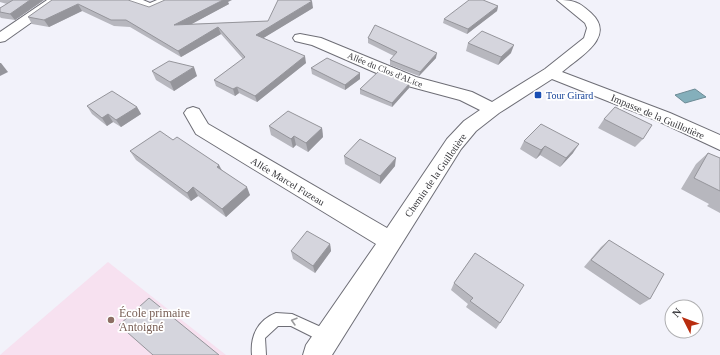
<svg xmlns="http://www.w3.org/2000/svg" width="720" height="355" font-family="'Times New Roman',serif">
	<rect width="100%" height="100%" fill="#f2f2fa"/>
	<polygon fill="#f7e1f0" points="108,262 226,355 0,355"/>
	<polygon fill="#84afbb" stroke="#6d8b95" points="695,89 706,97 685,103 675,95"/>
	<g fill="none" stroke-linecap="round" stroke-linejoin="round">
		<g stroke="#6e6e76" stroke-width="2">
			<path id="lane" d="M276,313L292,314L332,332L334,337L332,342L327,344L291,326H278L265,338L266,355H252C250,336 258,320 276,313Z"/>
		</g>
		<g stroke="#6e6e76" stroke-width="2">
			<g id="street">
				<polygon points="47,0 63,0 5,41 0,42 0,32"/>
				<polygon points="124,0 143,0 150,3 157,0 174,0 172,3 151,12 126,3"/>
				<path d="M557,0C574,0 579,2 591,13C617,37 579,57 562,72L670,113L720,135V150L658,121L552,79L499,113L476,131L461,149L332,355H303L306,345L376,244L196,134L184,113L187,109L193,107L199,109L208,124L387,228L447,139L464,121L480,110L460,100L404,85L312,45L295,41L293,38L295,35L300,34L321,38L416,77L472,92L492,102L545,69L584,38L587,28L585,23Z"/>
			</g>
		</g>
		<use href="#lane" fill="#fff" fill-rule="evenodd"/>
		<use href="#street" fill="#fff" fill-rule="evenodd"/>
	</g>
	<g fill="#b7b7be">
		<polygon points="0,0 44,0 15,20 1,18 0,17 0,8 7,4 0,2"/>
		<polygon points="52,0 149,7 228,2 229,4 191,24 268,21 313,8 263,38 306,63 257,102 239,93 235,96 216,86 214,80 243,59 221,34 181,57 130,27 114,26 82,11 49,27 32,24 28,17"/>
		<polygon points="498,6 497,11 467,34 443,23 444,19"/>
		<polygon points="368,38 436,58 419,76 390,65 390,60 394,56 368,43"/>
		<polygon points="468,43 511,53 498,65 466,51"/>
		<polygon points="311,68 360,73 360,79 345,90 312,74"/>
		<polygon points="152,71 197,76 174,91 156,80"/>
		<polygon points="409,88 392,107 360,94 360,89"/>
		<polygon points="87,106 137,107 141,114 121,127 113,122 107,126 92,114"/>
		<polygon points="604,119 643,139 635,147 598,128"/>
		<polygon points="269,126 322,128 323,137 308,152 296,145 293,148 271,135"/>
		<polygon points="173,140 219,165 222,170 250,195 226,217 198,196 191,201 136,160 130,151"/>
		<polygon points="524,141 573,153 560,167 540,155 536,159 520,149"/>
		<polygon points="708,153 720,158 720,213 707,206 709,204 681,189 696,164"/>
		<polygon points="344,156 395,166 380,184 345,164"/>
		<polygon points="609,240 650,299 640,305 584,267 601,247"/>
		<polygon points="330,244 331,251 315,273 293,259 291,251"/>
		<polygon points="475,253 500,323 496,329 466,307 468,304 451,290 454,283"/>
	</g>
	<g fill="#95959b">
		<polygon points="30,0 44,0 15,20 10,14"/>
		<polygon points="223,0 232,0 228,2 229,4 177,32 174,25"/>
		<polygon points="312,1 313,8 257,42 256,35"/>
		<polygon points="78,4 82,11 49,27 44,20"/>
		<polygon points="498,6 497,11 467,34 468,29"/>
		<polygon points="218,27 221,34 181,57 178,51"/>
		<polygon points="514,45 511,53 498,65 501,57"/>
		<polygon points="437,53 436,58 419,76 420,72"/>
		<polygon points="305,56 306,63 257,102 255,96"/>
		<polygon points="0,63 1,63 8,72 0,76"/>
		<polygon points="194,67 197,76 174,91 170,82"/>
		<polygon points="360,73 360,79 345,90 345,85"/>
		<polygon points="410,83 409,88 392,107 392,103"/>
		<polygon points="237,87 239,93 235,96 233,89"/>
		<polygon points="137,107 141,114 121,127 116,120"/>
		<polygon points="108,114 113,122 107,126 102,118"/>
		<polygon points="322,128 323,137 308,152 306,143"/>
		<polygon points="294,136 296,145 293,148 291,139"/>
		<polygon points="579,144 573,153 560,167 566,158"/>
		<polygon points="545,146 540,155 536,159 541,150"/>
		<polygon points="396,158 395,166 380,184 380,176"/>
		<polygon points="219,165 223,174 217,167"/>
		<polygon points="193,187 198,196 191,201 187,193"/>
		<polygon points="247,187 250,195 226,217 222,209"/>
		<polygon points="330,244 331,251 315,273 313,266"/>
	</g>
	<g fill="#d5d5dd" stroke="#95959b">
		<polygon points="13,0 30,0 10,14 0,12 0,8"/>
		<polygon points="52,0 128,0 149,7 165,0 223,0 174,25 268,21 278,0 309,0 312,1 256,35 305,56 255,96 237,87 233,89 214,80 245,57 218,27 178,51 126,20 111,20 78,4 44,20 28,17"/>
		<polygon points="469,0 483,0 498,6 468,29 444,19"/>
		<polygon points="375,25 437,53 420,72 390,60 397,52 368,38"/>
		<polygon points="482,31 514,45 501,57 468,43"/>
		<polygon points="327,58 360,73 345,85 311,68"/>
		<polygon points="169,61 194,67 170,82 152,71"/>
		<polygon points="379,71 410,83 392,103 360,89"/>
		<polygon points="112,91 137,107 116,120 108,114 102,118 87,106"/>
		<polygon points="615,107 652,125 643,139 604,119"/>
		<polygon points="288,111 322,128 306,143 294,136 291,139 269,126"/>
		<polygon points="541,124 579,144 566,158 545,146 541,150 524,141"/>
		<polygon points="160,131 173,140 177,137 219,165 217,167 247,187 222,209 193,187 187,193 130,151"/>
		<polygon points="360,139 396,158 380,176 344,156"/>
		<polygon points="708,153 720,158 720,191 694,178"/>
		<polygon points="307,231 330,244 313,266 291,251"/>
		<polygon points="609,240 664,274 650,299 591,260"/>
		<polygon points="475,253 524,285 500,323 470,301 473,298 454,283"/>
		<polygon points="149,298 219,355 153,355 119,325"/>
	</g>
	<defs><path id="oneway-chevron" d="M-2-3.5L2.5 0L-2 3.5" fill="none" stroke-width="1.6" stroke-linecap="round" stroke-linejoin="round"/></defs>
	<use stroke="#9b9b9d" href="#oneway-chevron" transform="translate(294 321) rotate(-164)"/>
	<rect fill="#1a4fb4" stroke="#fff" stroke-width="1.5" x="534" y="91" width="8" height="8" rx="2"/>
	<circle fill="#8d6e63" stroke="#fff" stroke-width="1.5" cx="111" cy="320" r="4"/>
	<g text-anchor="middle" stroke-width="3.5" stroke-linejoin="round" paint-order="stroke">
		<g font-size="9" fill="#37373b" stroke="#fff">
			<text transform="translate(385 70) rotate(22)" y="3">Allée du Clos d'ALice</text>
		</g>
		<g font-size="10" fill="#164399" stroke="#fff" text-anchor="start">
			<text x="546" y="99">Tour Girard</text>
		</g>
		<g font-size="10" fill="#37373b" stroke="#fff">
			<text transform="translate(658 116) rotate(23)" y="4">Impasse de la Guillotière</text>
			<text transform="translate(435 175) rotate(-55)" y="4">Chemin de la Guillotière</text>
			<text transform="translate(288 181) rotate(31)" y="4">Allée Marcel Fuzeau</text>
		</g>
		<g font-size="12" fill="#785e54" stroke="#fff" text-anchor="start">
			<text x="119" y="317">École primaire<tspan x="119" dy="14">Antoigné</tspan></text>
		</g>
	</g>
	<g transform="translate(684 319) rotate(312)"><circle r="19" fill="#ffffff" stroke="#afafb1"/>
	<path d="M0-3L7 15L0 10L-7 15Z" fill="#b82d0f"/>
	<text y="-6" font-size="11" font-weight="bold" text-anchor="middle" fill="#37373b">N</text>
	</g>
</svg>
